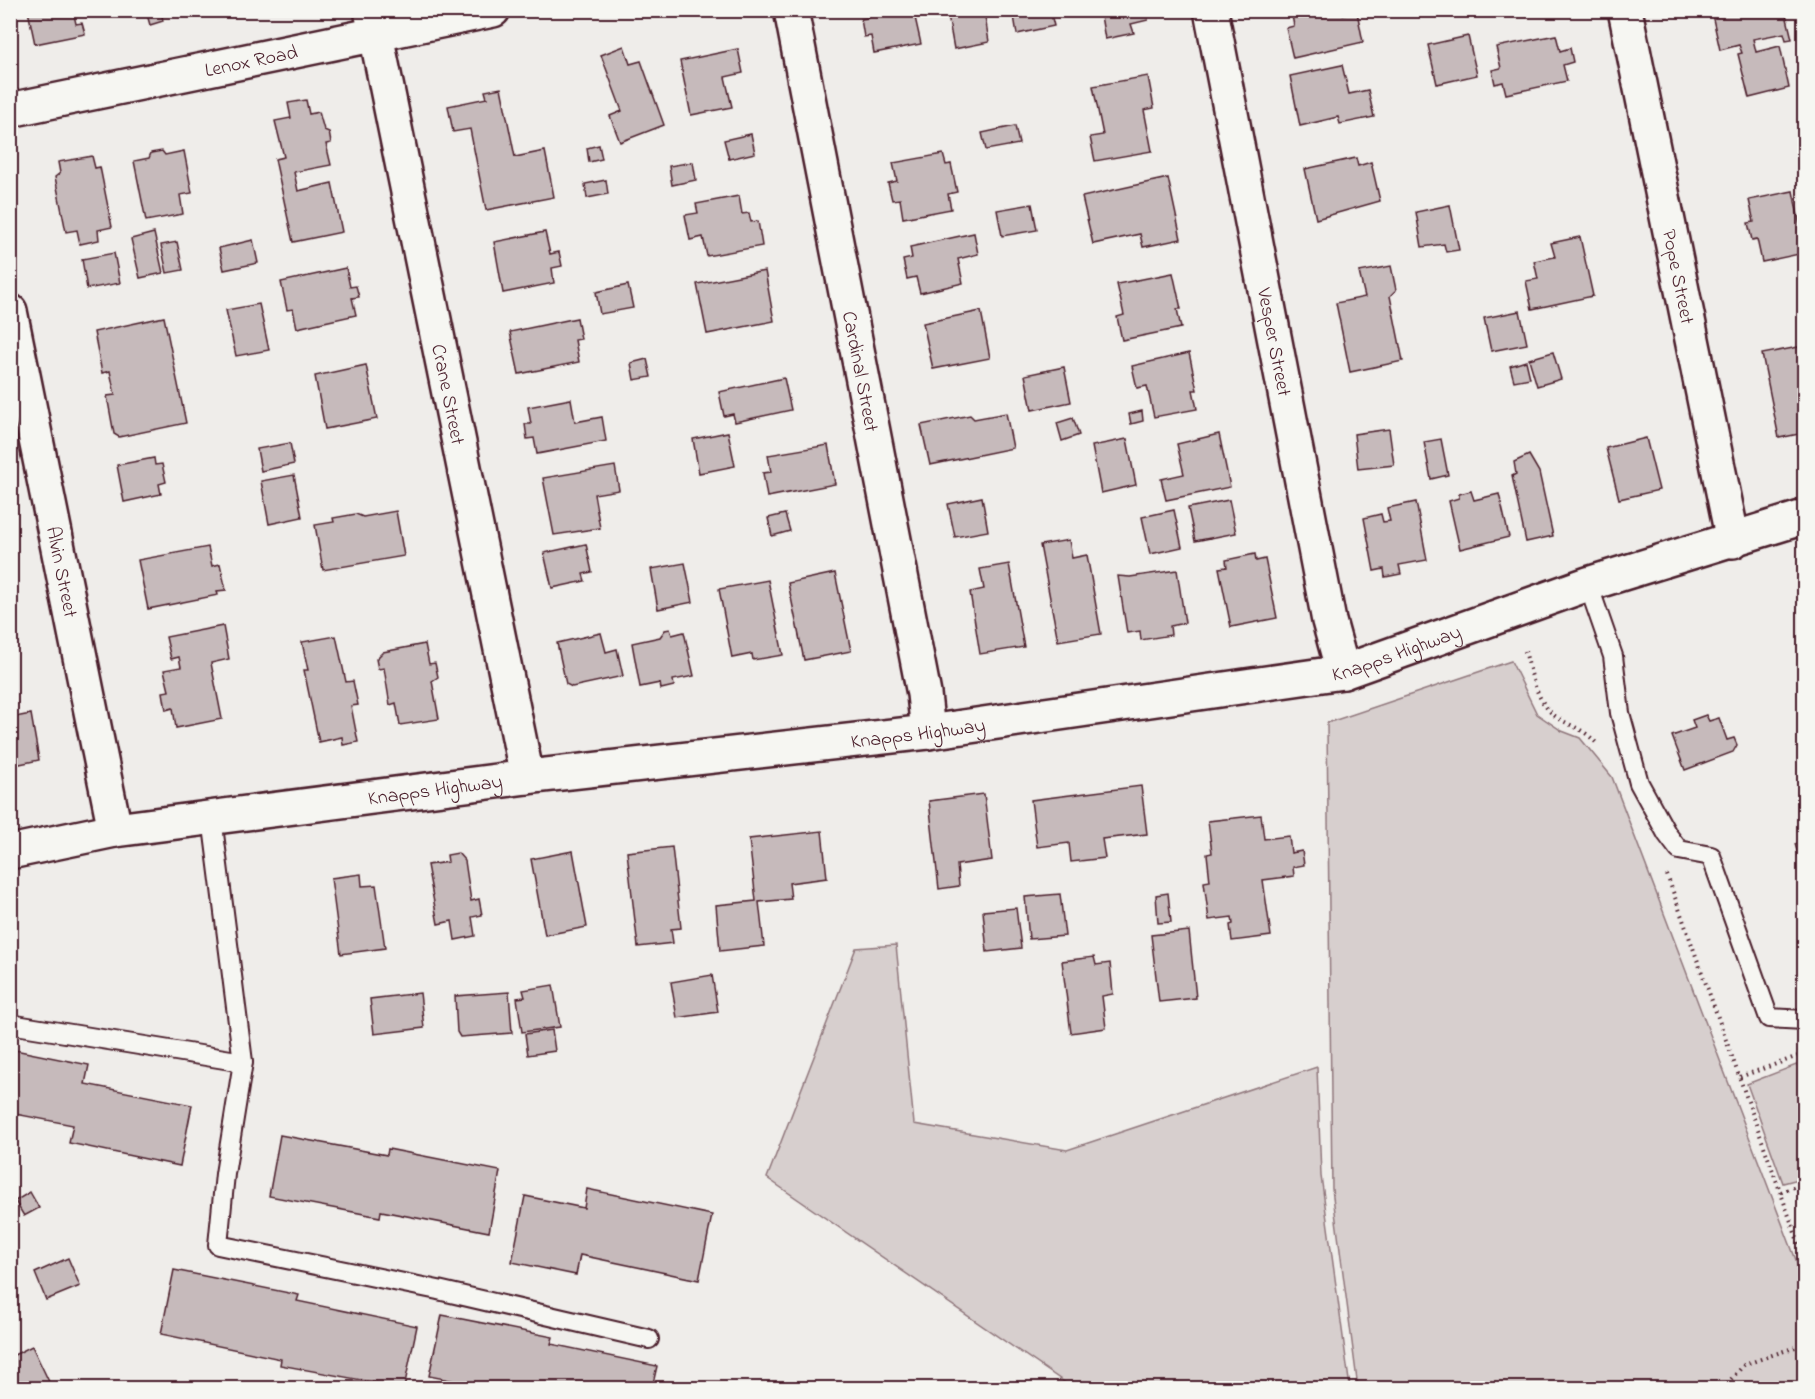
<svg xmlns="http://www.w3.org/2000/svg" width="1815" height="1399" font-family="'Indie Flower',sans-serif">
	<rect width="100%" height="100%" fill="#efedea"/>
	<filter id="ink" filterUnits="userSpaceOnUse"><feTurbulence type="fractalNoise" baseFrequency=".0167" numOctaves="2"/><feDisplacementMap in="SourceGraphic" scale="12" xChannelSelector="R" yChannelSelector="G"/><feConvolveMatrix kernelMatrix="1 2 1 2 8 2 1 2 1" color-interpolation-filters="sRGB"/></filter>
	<g filter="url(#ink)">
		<g fill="#d7cfce" stroke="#90777c" stroke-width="1.5">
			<polygon points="1511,661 1537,714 1562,731 1580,738 1612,777 1804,1281 1804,1388 1358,1388 1332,1189 1327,723"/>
			<polygon points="896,945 914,1124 1067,1150 1317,1067 1321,1176 1350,1388 1073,1388 767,1178 856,948"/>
			<polygon points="1804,1062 1804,1181 1802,1178 1783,1183 1747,1084"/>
		</g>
		<g fill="#c6babb" stroke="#4a1f2b" stroke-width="1.5">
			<polygon points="73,10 76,24 82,23 85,34 35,44 28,11"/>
			<polygon points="161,10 163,21 150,25 146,11"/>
			<polygon points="866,10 920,10 914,13 921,44 874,53 871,36 864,37 861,19 868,18"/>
			<polygon points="947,10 984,10 989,42 954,49"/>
			<polygon points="1013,10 1050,10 1054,26 1017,34"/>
			<polygon points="1100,10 1147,10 1148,20 1131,24 1134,33 1105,39"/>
			<polygon points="1291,10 1342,10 1343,15 1357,12 1363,42 1293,58 1286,28 1294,26"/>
			<polygon points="1379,10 1410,10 1410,11 1380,17"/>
			<polygon points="1711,10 1785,10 1792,39 1786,40 1784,33 1753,39 1756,52 1780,46 1789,88 1749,98 1738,54 1742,53 1739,45 1720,50"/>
			<polygon points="1556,35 1560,51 1570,48 1573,62 1563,65 1567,81 1506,94 1503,82 1495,84 1492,70 1501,68 1496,47"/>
			<polygon points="1468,36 1477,75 1437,84 1428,45"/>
			<polygon points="624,46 630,64 641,61 664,125 620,142 610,116 622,111 601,55"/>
			<polygon points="738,49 743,73 725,77 732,107 691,115 680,61"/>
			<polygon points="1342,65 1349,94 1368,90 1374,117 1340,124 1338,117 1300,126 1290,76"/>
			<polygon points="1148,76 1154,108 1144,110 1152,151 1095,161 1090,137 1103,135 1093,86"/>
			<polygon points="501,88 515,157 545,151 554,197 486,210 470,129 453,132 448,106 487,98 485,91"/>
			<polygon points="306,100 309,114 319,112 324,130 329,132 331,143 326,144 331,165 294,172 298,191 332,183 342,232 293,242 275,159 284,157 275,121 291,118 288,103"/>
			<polygon points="1015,126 1019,144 986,150 982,133"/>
			<polygon points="751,134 755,153 729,159 724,140"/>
			<polygon points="599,145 602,159 589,162 587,148"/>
			<polygon points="162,151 165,155 184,151 192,193 180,195 183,214 146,221 134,161 149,158 151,153"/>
			<polygon points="943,154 946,165 951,164 957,192 948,194 951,209 903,218 900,199 892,200 888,183 897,181 893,163"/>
			<polygon points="92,156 95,168 100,167 112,227 98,230 99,240 80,244 77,230 66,232 55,177 60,173 58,162"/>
			<polygon points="1356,158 1358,166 1371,162 1380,201 1316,219 1305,169"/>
			<polygon points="693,162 696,180 672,185 669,166"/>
			<polygon points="1168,178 1181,239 1143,247 1140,234 1093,244 1082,197"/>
			<polygon points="606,180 608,194 587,198 585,184"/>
			<polygon points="1793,191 1801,231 1804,230 1804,253 1762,262 1757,239 1752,240 1748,223 1754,222 1749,200"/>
			<polygon points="739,196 742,214 749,213 751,222 758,221 762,246 707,256 703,237 690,240 685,215 698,213 696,204"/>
			<polygon points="1032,204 1037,230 1002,236 997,210"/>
			<polygon points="1450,205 1459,250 1446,252 1444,244 1422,247 1416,212"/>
			<polygon points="545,232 550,254 559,252 562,266 552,268 554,283 503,293 494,242"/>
			<polygon points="154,233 163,273 140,278 131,239"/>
			<polygon points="974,233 978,254 958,259 963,283 920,293 916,277 907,279 903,260 912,258 910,247"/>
			<polygon points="1580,237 1593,296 1532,309 1526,281 1538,279 1534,261 1555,257 1551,243"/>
			<polygon points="253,240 258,263 224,270 219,248"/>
			<polygon points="177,242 183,270 167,273 161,245"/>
			<polygon points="114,253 120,283 87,289 82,259"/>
			<polygon points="1391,266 1396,290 1390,296 1403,361 1350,372 1336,303 1365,297 1359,272"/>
			<polygon points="346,268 350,287 356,286 359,297 352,298 356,315 297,328 293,309 287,310 281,282"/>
			<polygon points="765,271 774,321 707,334 697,284"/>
			<polygon points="1173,273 1181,309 1177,309 1181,328 1122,340 1117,317 1124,315 1117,284"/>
			<polygon points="628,285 633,308 600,314 596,292"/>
			<polygon points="259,304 269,350 236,356 226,310"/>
			<polygon points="981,311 990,358 933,369 923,323"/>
			<polygon points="1520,311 1527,344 1491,351 1484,318"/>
			<polygon points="164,317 186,423 119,437 114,434 107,396 115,395 110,371 102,373 94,332"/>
			<polygon points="577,318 581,339 575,340 579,362 519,374 510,332"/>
			<polygon points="1804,346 1804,433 1779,438 1762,354"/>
			<polygon points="1553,352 1561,379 1537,386 1529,359"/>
			<polygon points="1189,353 1197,390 1193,390 1197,409 1154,417 1147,386 1137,388 1132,366"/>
			<polygon points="647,359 651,377 634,380 631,363"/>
			<polygon points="1526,361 1530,378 1514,381 1510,366"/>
			<polygon points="366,365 377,419 325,429 315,376"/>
			<polygon points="1064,367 1071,402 1032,410 1025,375"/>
			<polygon points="784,378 791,410 735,422 733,414 724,416 719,392"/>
			<polygon points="571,399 575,422 602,417 606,441 537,454 534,438 527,439 525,424 531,424 528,407"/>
			<polygon points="1142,411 1143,421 1131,424 1129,414"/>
			<polygon points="1006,413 1013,448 930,465 921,425 970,415 974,419"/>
			<polygon points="1073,418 1079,435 1062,441 1057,423"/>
			<polygon points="1389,429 1394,465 1358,469 1354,434"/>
			<polygon points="728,432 735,466 699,473 693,439"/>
			<polygon points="1219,434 1230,487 1166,500 1161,479 1184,474 1177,444"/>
			<polygon points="1646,438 1659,490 1619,499 1606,448"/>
			<polygon points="1127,439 1136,485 1101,493 1092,446"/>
			<polygon points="1441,439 1448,475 1431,479 1424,442"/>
			<polygon points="290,443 294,464 261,471 257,449"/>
			<polygon points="828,445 835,484 767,497 763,473 771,472 768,455"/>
			<polygon points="1529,455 1539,472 1553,536 1526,542 1512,476 1516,474 1514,462"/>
			<polygon points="154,458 155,465 162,464 166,482 159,484 161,494 124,502 117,465"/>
			<polygon points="615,466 619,490 594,494 600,528 554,535 543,478"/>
			<polygon points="294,475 302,517 269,524 261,481"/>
			<polygon points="1471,491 1474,500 1499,494 1509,537 1460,549 1449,501 1459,498 1459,494"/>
			<polygon points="982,497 988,531 955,537 948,504"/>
			<polygon points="1229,500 1236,533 1195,541 1188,508"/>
			<polygon points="1416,502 1427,560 1399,565 1401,574 1385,577 1384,569 1374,571 1364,518 1381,514 1383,522 1390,521 1387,508"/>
			<polygon points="1174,510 1182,547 1150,554 1142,517"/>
			<polygon points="396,511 404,556 323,570 315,525 334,522 333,518 356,514 363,517"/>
			<polygon points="785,514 790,531 772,536 768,518"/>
			<polygon points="1069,540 1072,558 1087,555 1101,634 1058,641 1040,545"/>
			<polygon points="586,544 592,572 583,574 585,581 552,588 544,553"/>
			<polygon points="208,547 212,566 220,564 226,590 217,591 218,595 148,609 138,560"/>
			<polygon points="1255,554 1256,561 1265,559 1277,618 1231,627 1219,568 1227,567 1226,560"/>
			<polygon points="685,563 693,602 658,609 651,569"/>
			<polygon points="1009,564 1024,647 980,654 970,592 984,589 980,569"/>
			<polygon points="1177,570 1185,623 1170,626 1171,635 1141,640 1140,631 1127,633 1118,576 1130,577"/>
			<polygon points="835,573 851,651 804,660 788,583"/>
			<polygon points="768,580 783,655 753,660 752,654 732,658 719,589"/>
			<polygon points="1804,590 1804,610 1798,593"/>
			<polygon points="223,626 229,659 211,663 222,719 176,728 173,708 166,710 163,692 169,691 164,670 181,667 179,657 171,659 166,637"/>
			<polygon points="670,629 672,635 684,632 694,676 673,680 674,686 661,689 660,683 640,687 632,643 660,637 665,630"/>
			<polygon points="601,633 606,652 617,649 623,676 572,687 566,684 557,643"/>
			<polygon points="336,636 346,682 353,681 358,705 351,706 358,742 343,745 342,737 319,742 304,670 308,670 302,642"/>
			<polygon points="425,644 429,664 435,663 438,677 432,681 439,719 400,725 396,703 390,705 384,668 378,669 376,659 383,652"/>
			<polygon points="31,714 39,760 10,766 10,718"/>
			<polygon points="1706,715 1709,721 1719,718 1727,740 1734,738 1737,745 1733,752 1685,770 1672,736 1695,728 1692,720"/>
			<polygon points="1141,786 1147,834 1102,839 1105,858 1071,862 1069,843 1037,847 1031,800"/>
			<polygon points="984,794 992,860 957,865 959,886 939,889 929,801"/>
			<polygon points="1261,815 1264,839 1289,836 1291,853 1302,851 1304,865 1293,867 1294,876 1263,880 1271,936 1232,941 1230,925 1233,924 1232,917 1209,920 1204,882 1210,881 1207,854 1212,853 1208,821"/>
			<polygon points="822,831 827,878 789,883 791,899 759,902 764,946 720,951 716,905 756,901 749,839"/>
			<polygon points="1804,841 1804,873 1795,844"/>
			<polygon points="672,847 681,928 671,929 673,943 638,947 627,852"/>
			<polygon points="573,851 587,927 545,935 531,859"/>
			<polygon points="458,853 465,861 471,901 479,899 482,915 472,917 475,936 455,940 452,921 438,924 427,865 448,862 447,855"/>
			<polygon points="361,874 362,886 376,885 385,948 341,954 331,878"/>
			<polygon points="1168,893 1171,922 1158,923 1156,895"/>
			<polygon points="1060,894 1065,936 1029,939 1025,897"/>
			<polygon points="1016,908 1021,948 987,952 983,911"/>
			<polygon points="1189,931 1196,998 1159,1002 1151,935"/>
			<polygon points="1094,957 1096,965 1110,963 1113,994 1102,996 1106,1028 1071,1033 1062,961"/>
			<polygon points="712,975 718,1012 677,1018 671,982"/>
			<polygon points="553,985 560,1027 522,1032 517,998 525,997 523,990"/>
			<polygon points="509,992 512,1033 460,1037 457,1032 455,996"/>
			<polygon points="420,993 424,1028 374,1034 370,999"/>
			<polygon points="552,1030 555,1051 528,1055 525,1034"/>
			<polygon points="10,1049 89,1065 85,1084 192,1105 180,1166 69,1143 73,1125 10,1113"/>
			<polygon points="280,1135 387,1155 388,1149 500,1171 489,1232 381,1211 380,1217 269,1196"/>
			<polygon points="587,1189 712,1215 699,1280 580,1255 576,1275 512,1262 525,1196 584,1208"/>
			<polygon points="30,1192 39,1208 24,1216 15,1201"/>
			<polygon points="68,1258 80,1286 46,1300 35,1273"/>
			<polygon points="174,1270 299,1295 297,1301 417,1326 404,1388 280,1365 281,1359 161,1334"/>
			<polygon points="10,1278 17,1292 10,1295"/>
			<polygon points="442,1315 553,1337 551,1344 657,1366 652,1388 491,1388 429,1376"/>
			<polygon points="32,1346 52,1388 10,1388 10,1357"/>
		</g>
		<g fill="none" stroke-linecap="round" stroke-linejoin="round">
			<g stroke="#4a1f2b" stroke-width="22">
				<g id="lane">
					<polyline points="1588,584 1613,656 1620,713 1639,783 1667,834 1679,850 1711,856 1769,1018 1804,1020"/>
					<polyline points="212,818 243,1062 225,1174 218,1245 438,1290 649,1339"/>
					<polyline points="10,1024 243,1062"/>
				</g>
			</g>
			<g stroke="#4a1f2b" stroke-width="38">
				<g id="street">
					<path id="s1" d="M371,10L527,777"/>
					<path id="s2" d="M791,10L924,694L928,732"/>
					<path id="s3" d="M1211,10L1329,621L1343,672"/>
					<path id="s4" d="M1625,10L1733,541"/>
					<path id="s5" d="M10,110L493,10"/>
					<path id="s6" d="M10,311L115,830"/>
				</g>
			</g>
			<g stroke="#4a1f2b" stroke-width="38">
				<g id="secondary">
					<path id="s7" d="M10,852L115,830L527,777L928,732L1343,672L1588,584L1804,517"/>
				</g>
			</g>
			<g stroke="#4a1f2b" stroke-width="4" stroke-dasharray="1.5 4.5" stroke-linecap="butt">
				<path d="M1525,651C1531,672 1536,702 1555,716C1571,727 1584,728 1598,745"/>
				<polyline points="1667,875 1804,1258"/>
				<polyline points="1740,1077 1804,1054"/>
				<polyline points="1781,1192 1804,1183"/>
				<polyline points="1723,1388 1744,1365 1804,1344"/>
			</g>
			<use href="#lane" stroke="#f6f6f2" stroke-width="18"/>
			<use href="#street" stroke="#f6f6f2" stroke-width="33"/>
			<use href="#secondary" stroke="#f6f6f2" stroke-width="33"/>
		</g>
	</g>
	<g text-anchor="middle" stroke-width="4.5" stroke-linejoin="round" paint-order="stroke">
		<g font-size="20" fill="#4a1f2b" stroke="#f6f6f2">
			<text dy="7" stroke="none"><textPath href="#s5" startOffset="246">Lenox Road</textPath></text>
			<text dy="7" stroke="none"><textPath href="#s4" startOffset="272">Pope Street</textPath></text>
			<text dy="7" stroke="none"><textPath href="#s3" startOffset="338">Vesper Street</textPath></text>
			<text dy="7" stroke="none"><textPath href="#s2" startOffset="368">Cardinal Street</textPath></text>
			<text dy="7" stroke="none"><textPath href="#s1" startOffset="392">Crane Street</textPath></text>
			<text dy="7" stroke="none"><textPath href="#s6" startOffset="266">Alvin Street</textPath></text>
			<text dy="7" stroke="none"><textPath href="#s7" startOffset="1402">Knapps Highway</textPath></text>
			<text dy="7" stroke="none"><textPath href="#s7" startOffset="916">Knapps Highway</textPath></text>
			<text dy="7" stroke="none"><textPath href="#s7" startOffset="430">Knapps Highway</textPath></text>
		</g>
	</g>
	<rect width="1815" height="1399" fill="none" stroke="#f6f6f2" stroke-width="36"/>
	<rect x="18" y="18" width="1779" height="1363" fill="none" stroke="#4a1f2b" stroke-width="2" filter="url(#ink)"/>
</svg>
